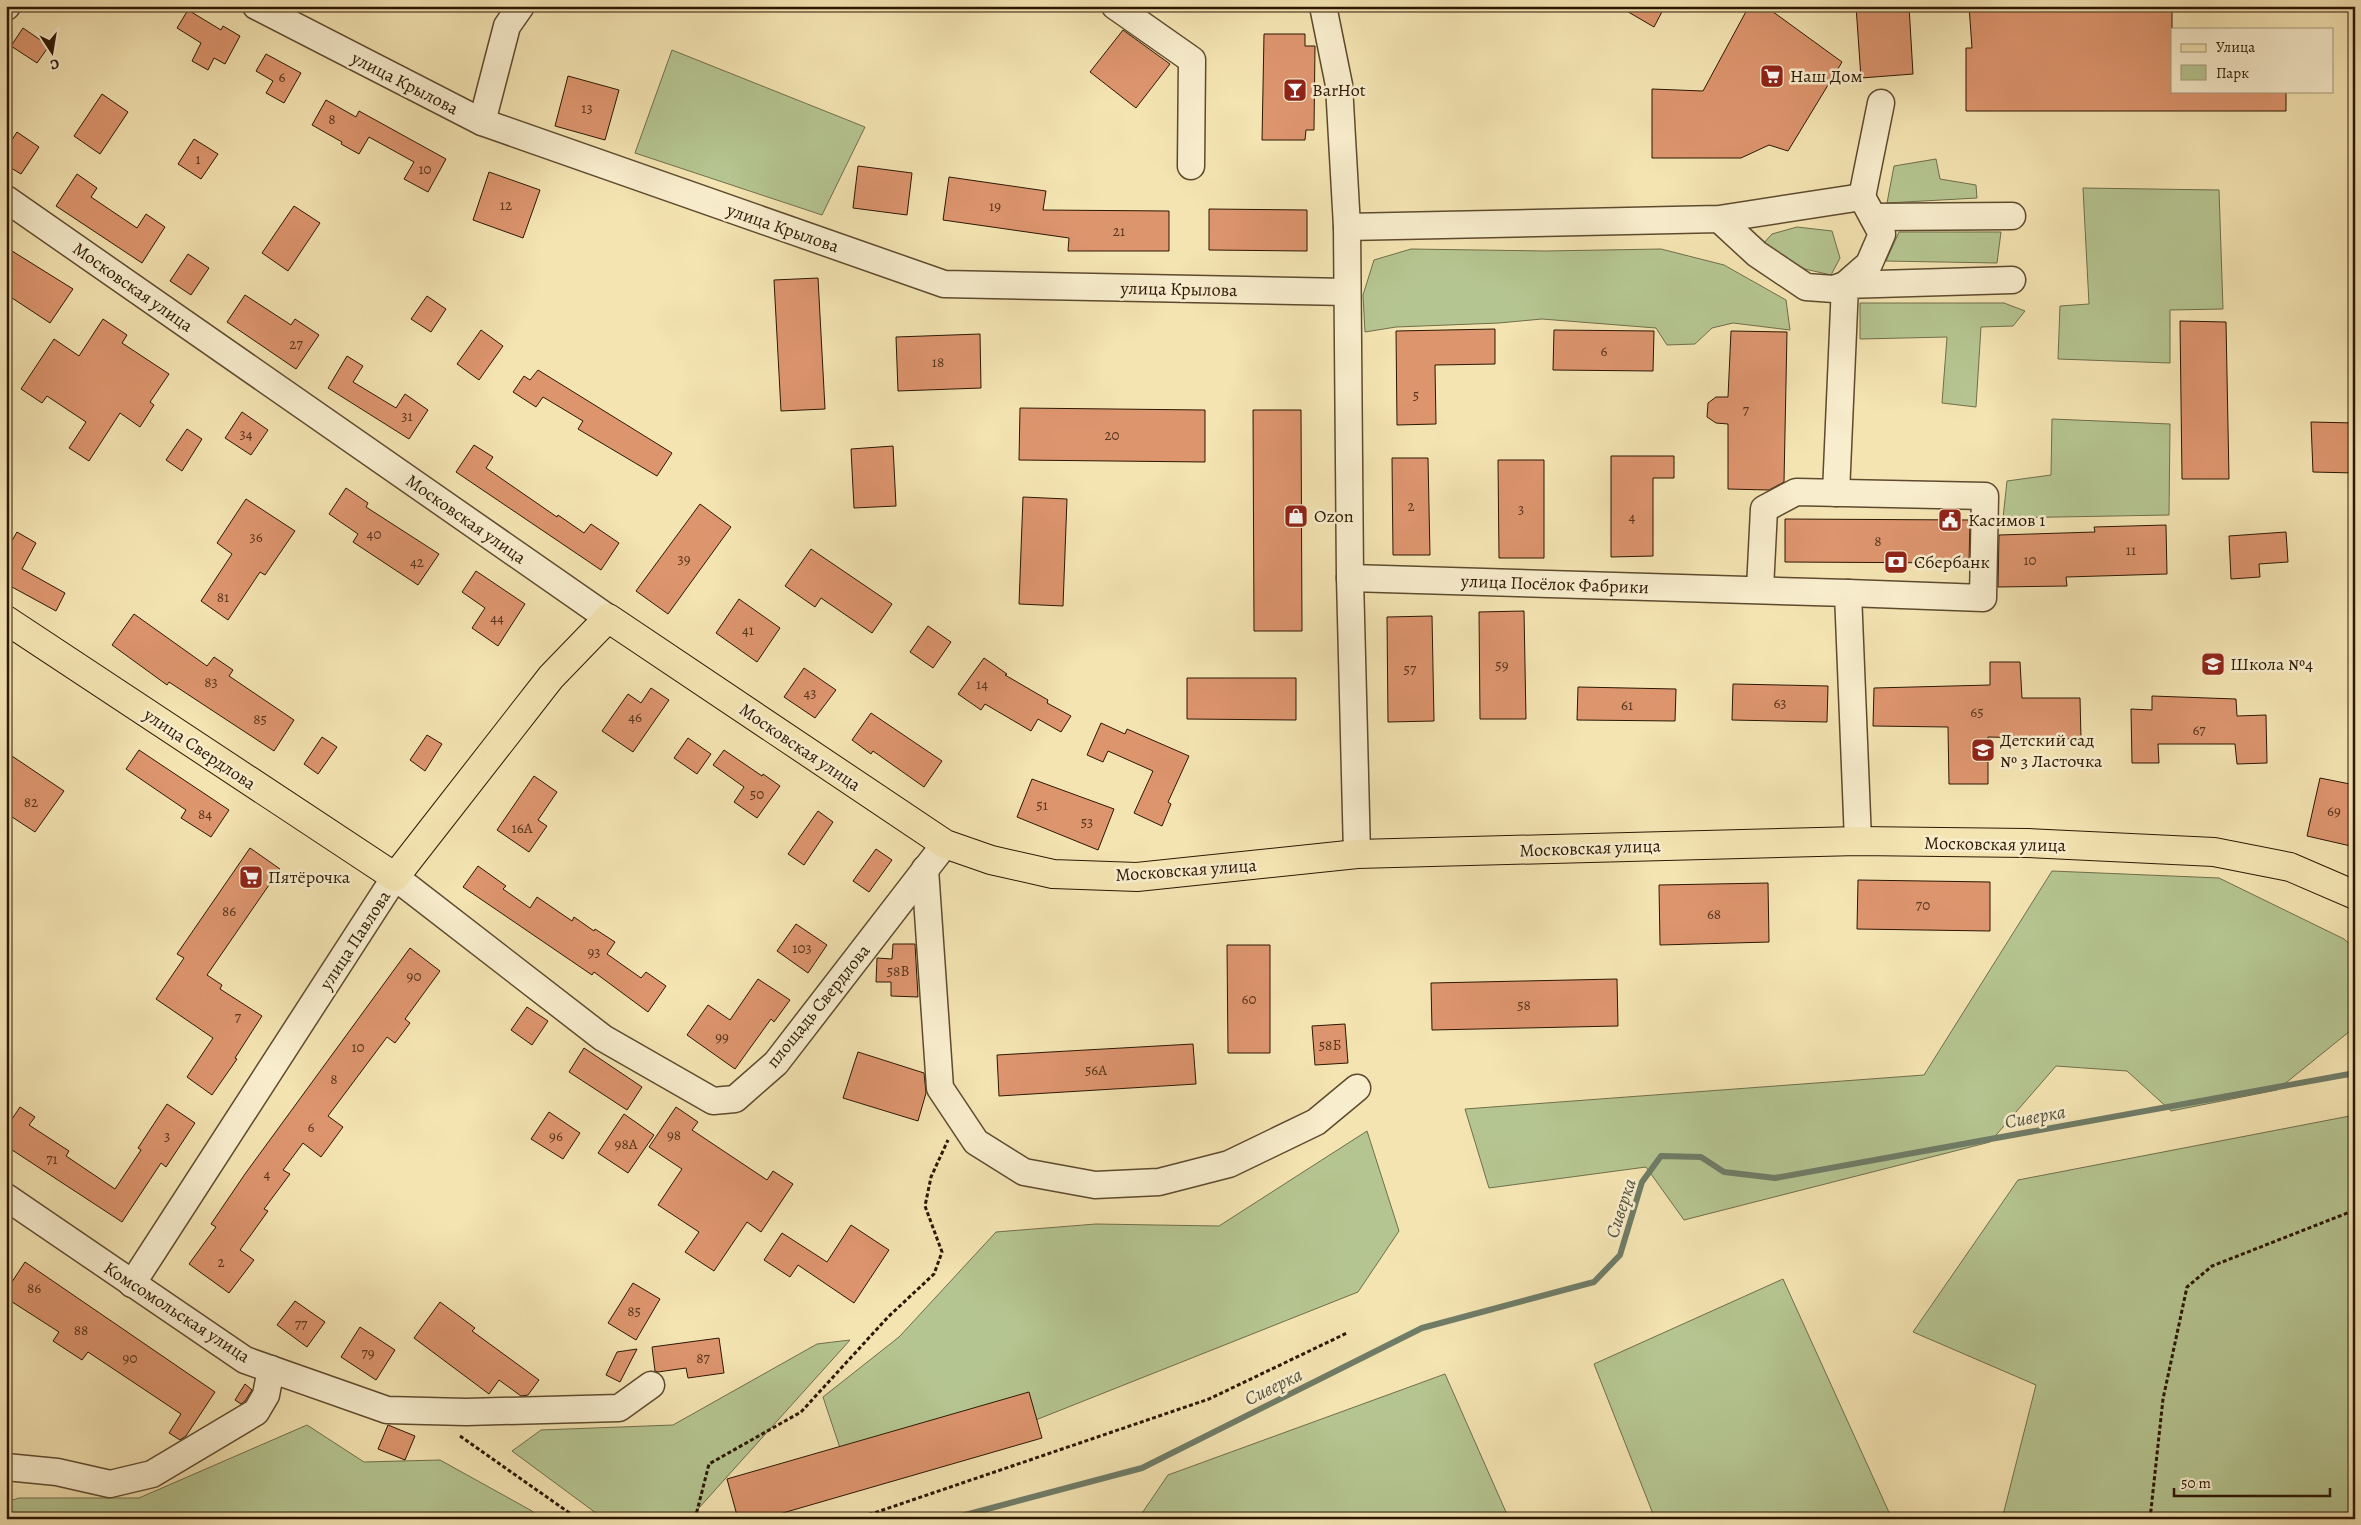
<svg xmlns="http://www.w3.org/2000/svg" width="2361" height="1525" font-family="Alegreya,serif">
	<rect width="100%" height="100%" fill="#f4e4b2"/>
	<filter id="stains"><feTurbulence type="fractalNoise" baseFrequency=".004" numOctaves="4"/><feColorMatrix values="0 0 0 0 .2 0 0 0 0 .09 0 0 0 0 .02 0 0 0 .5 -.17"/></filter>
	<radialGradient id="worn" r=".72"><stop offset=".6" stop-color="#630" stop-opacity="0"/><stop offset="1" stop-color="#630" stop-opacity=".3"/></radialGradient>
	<g fill="#b5c591" stroke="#706e4a">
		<polygon points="672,50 865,127 822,215 635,153"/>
		<polygon points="1936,159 1940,179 1976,185 1977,198 1887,203 1894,166"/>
		<polygon points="2083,188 2219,190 2223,309 2170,310 2170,363 2058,359 2060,306 2089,304"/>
		<polygon points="1797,227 1832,231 1840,258 1831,275 1805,269 1761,246 1772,234"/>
		<polygon points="1899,232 2001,232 1997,263 1886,261"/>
		<polygon points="1411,249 1546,251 1661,249 1724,265 1786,300 1790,330 1733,323 1712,328 1695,344 1667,345 1656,328 1542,319 1499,323 1396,327 1365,332 1363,295 1374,260"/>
		<polygon points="1860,303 2004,303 2025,311 2013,326 1981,327 1976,407 1942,403 1947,337 1860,339"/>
		<polygon points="2052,419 2170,424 2169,515 2003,518 2007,481 2051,475"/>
		<polygon points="2052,871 2219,878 2344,939 2355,949 2355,1027 2277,1090 2171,1111 2127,1071 2056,1066 1990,1142 1684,1220 1646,1167 1489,1188 1465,1109 1924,1075"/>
		<polygon points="2355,1115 2355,1519 2002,1519 2036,1385 1913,1332 2018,1180"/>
		<polygon points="1367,1131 1399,1231 1358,1292 950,1454 842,1454 823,1397 899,1337 996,1232 1096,1224 1219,1226"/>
		<polygon points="1783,1279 1892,1519 1655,1519 1594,1364"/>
		<polygon points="850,1340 689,1519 604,1519 512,1451 541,1430 673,1425 817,1344"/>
		<polygon points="1445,1374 1509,1519 1138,1519 1168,1475"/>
		<polygon points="307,1425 364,1462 440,1460 532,1511 541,1519 6,1519 6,1502 19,1498 139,1498"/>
	</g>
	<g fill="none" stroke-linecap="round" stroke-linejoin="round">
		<polyline stroke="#6f7c67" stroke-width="6" points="950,1519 1142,1468 1422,1328 1594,1282 1620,1255 1642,1182 1661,1156 1701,1157 1724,1172 1775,1178 2355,1073"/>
	</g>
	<g fill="#dd956e" stroke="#2c1702">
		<polygon points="1618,6 1665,6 1654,27"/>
		<polygon points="1749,6 1765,6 1842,62 1788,151 1769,145 1741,158 1652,158 1652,89 1703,91"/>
		<polygon points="1856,6 1909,6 1913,74 1861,78"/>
		<polygon points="1969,6 2172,6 2172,91 2286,91 2286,111 1966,111 1966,48 1972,48"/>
		<polygon points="188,10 221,30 223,26 240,36 225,64 214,58 208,70 192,61 201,43 177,28"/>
		<polygon points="23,28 49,46 37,63 11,46"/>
		<polygon points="1123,30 1170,64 1136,108 1090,72"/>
		<polygon points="1264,34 1305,34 1305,46 1315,46 1314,130 1306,130 1305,140 1262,140"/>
		<polygon points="266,54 301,73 284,103 266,93 273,81 256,71"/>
		<polygon points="568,76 619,90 605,140 555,126"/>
		<polygon points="102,94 128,112 100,154 74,136"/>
		<polygon points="326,100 356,117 359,111 446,159 428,192 404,179 414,162 369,137 359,154 341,144 342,142 312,125"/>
		<polygon points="17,132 39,147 21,174 6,165 6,149"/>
		<polygon points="194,139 218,154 201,179 178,164"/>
		<polygon points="858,166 912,173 907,215 853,208"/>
		<polygon points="489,172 540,190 523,238 473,220"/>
		<polygon points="77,174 97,188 91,197 137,228 146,214 165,227 142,263 56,206"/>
		<polygon points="949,177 1046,191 1043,210 1169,211 1169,251 1068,251 1069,238 943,220"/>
		<polygon points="294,206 320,223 288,271 262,253"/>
		<polygon points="1209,209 1307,210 1307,251 1209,250"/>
		<polygon points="12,251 73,289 50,323 6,294 6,260"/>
		<polygon points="188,254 209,268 191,295 170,281"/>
		<polygon points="818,278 825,409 781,411 774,280"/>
		<polygon points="245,295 291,325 295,319 319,335 296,369 227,322"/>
		<polygon points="427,296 446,309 431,332 411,319"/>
		<polygon points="103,319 127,335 122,343 169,374 150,402 154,405 140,427 120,413 89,461 69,448 86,422 47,396 42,403 21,389 54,339 79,356"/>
		<polygon points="2180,321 2226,322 2229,479 2182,479"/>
		<polygon points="1495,329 1495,364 1435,365 1436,424 1397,425 1396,331"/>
		<polygon points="481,330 503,346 479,380 457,364"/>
		<polygon points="1554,330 1654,331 1653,371 1553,370"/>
		<polygon points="1731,331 1787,332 1784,482 1769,490 1728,489 1728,424 1716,423 1707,417 1708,403 1716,397 1728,397"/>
		<polygon points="980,334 981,388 898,391 896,337"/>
		<polygon points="347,356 363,366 353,382 396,408 405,394 428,410 409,439 328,388"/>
		<polygon points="538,370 672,453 657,476 578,429 583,421 543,397 536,407 513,392 524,376 530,380"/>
		<polygon points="1020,408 1205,410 1205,462 1019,460"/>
		<polygon points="1253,410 1301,410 1302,631 1254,631"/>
		<polygon points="242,412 268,430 251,455 225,438"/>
		<polygon points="2311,422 2355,423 2355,473 2313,472"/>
		<polygon points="187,429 202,439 182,471 166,460"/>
		<polygon points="474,445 493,457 486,468 557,517 558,515 584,533 591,524 619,543 601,570 456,472"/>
		<polygon points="893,446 896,506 854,508 851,449"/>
		<polygon points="1611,456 1674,456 1674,478 1653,478 1653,556 1611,557"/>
		<polygon points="1392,458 1428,458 1430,555 1393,555"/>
		<polygon points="1498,460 1544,460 1544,558 1499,558"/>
		<polygon points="346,488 368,503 366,507 439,554 418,585 353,542 358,534 329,514"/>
		<polygon points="1023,497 1067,499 1063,606 1019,604"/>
		<polygon points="246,499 295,531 265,575 260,572 228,620 201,601 232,554 217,543"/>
		<polygon points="700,504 731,527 668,614 636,591"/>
		<polygon points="1785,519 1970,520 1969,563 1785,562"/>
		<polygon points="2166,525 2167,574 2066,577 2067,586 1998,587 1999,535 2095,532 2094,527"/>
		<polygon points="17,532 36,543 22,569 65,593 56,611 12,587 6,598 6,551"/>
		<polygon points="2286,532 2288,562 2259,564 2260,577 2231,579 2229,536"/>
		<polygon points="811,549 892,604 872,633 821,598 815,607 785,586"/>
		<polygon points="476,571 525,604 498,646 472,628 485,608 462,592"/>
		<polygon points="739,599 780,628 757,662 716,633"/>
		<polygon points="1524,611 1526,719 1480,719 1479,612"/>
		<polygon points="134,614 207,666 214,657 233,670 229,676 294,720 274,751 169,682 167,685 112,645"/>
		<polygon points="1432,616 1434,721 1388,722 1387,617"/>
		<polygon points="928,626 951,642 933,668 910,652"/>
		<polygon points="984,658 1007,674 1005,675 1048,700 1047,703 1071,716 1061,732 1038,719 1031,731 985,704 981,710 958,694"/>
		<polygon points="1990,662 2020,662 2022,698 2080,698 2081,739 1988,737 1988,784 1949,784 1948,727 1873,726 1874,688 1990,685"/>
		<polygon points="804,668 836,690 815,718 784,697"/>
		<polygon points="1187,678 1296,678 1296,720 1187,719"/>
		<polygon points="1733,684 1828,686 1827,722 1732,720"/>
		<polygon points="1578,687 1676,689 1675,721 1577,720"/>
		<polygon points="651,688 669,700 633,752 602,731 628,694 641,703"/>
		<polygon points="2152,696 2236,699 2237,716 2266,715 2267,763 2237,764 2235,744 2158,744 2159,763 2132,763 2131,709 2152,710"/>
		<polygon points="871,713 942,761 924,787 873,751 871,754 852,740"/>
		<polygon points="1101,723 1125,734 1127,729 1189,756 1168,802 1171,804 1162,826 1134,813 1153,771 1108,751 1103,762 1087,755"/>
		<polygon points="427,735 442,744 425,771 410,760"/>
		<polygon points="322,737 337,747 318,774 304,764"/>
		<polygon points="688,738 711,754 697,774 674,758"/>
		<polygon points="139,750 229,810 211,837 181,818 186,810 126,769"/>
		<polygon points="724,750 762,776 763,774 780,786 757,818 734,802 744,787 713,765"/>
		<polygon points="6,752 64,791 35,832 6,813"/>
		<polygon points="534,776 557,792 538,820 547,826 529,852 497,830"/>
		<polygon points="2320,778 2355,785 2355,847 2307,836"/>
		<polygon points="1032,779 1114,809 1098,850 1017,817"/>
		<polygon points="818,811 833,822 804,865 788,854"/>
		<polygon points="250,848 280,869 207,975 222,985 220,989 262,1016 235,1058 237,1059 212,1095 187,1077 213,1038 156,999 184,958 177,954"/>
		<polygon points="876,849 892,860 869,892 853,881"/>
		<polygon points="478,866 506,886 503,889 530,908 537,897 572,921 574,917 594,931 595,929 615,942 607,954 641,978 646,972 666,986 648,1012 594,972 592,975 463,887"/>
		<polygon points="1858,880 1990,882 1990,931 1857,929"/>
		<polygon points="1768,883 1769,942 1660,945 1659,885"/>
		<polygon points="796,924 827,945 808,973 777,951"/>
		<polygon points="893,944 915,944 918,997 891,996 891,982 876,982 877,958 892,959"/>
		<polygon points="1227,945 1270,945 1270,1053 1228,1053"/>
		<polygon points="410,948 440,971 405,1019 410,1023 395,1043 387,1037 328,1116 343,1127 321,1157 303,1143 283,1170 290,1174 264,1209 268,1211 240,1250 254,1260 229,1293 189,1264 216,1227 211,1224 245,1174"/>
		<polygon points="758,979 790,1000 774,1022 771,1019 735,1069 687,1035 708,1005 730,1020"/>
		<polygon points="1617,979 1618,1026 1432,1030 1431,983"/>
		<polygon points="527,1007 548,1021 532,1045 511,1030"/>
		<polygon points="1345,1024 1348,1063 1315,1065 1312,1026"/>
		<polygon points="1193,1044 1196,1084 999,1096 997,1055"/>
		<polygon points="584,1048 642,1087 627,1110 569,1072"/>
		<polygon points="858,1052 924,1073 926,1093 918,1121 843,1098"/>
		<polygon points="167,1104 195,1123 166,1167 161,1163 122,1222 6,1146 6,1128 20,1107 35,1117 29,1125 69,1151 66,1156 115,1189 141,1150 138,1148"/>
		<polygon points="676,1107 698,1122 692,1130 767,1180 773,1171 793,1184 761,1232 747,1222 714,1271 685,1252 699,1232 658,1205 682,1169 649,1147"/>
		<polygon points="549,1112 580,1133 563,1159 531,1139"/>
		<polygon points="624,1114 654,1135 628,1173 598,1153"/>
		<polygon points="851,1225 889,1250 854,1303 798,1265 790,1277 764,1260 782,1233 827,1262"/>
		<polygon points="25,1262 215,1392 186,1436 180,1440 169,1433 181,1414 88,1352 82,1360 53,1341 59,1332 6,1298 6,1291"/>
		<polygon points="633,1283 660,1299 636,1340 608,1323"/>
		<polygon points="295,1301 325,1322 307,1347 277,1325"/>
		<polygon points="440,1302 475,1328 472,1331 539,1380 528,1395 521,1396 499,1380 489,1394 414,1338"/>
		<polygon points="360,1327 395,1350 376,1380 341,1357"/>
		<polygon points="719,1338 724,1373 688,1378 686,1368 658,1372 655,1371 652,1347"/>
		<polygon points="637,1349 620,1382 606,1375 617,1352"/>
		<polygon points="245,1384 252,1390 245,1401 241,1404 235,1400"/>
		<polygon points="1029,1392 1042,1438 762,1519 738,1519 727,1479"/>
		<polygon points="388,1425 415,1436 405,1460 378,1449"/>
	</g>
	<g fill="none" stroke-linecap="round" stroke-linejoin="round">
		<g stroke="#5e4a2e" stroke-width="29">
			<g id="minor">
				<polyline points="256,6 482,122 944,284 1347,292"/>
				<polyline points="1115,6 1192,60 1191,166"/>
				<polyline points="1323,6 1339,85 1347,227 1350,578 1357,854"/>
				<polyline points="6,7 7,6"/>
				<polyline points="482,122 507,26 521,6"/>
				<polyline points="1862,197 1881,103"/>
				<polyline points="6,199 608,618"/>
				<polyline points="1873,217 2012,216"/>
				<polyline points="1347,227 1719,219 1757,254 1806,287 1834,289 1845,285 1869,264 1882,234 1862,197 1719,219"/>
				<polyline points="1836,493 1845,285 2012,280"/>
				<polyline points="1350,578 1848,593 1858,841"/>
				<polyline points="1760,589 1764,509 1796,492 1985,496 1983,598 1848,593"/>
				<polyline points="925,869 940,1088 976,1142 1024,1172 1095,1185 1159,1182 1229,1164 1316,1122 1357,1088"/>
				<polyline points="6,1197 245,1360 387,1410 466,1412 619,1408 651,1385"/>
				<polyline points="132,1284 395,877 603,1038 713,1101 735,1099 776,1063 945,844"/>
				<polyline points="6,1467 57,1472 110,1484 152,1474 256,1412 266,1395 271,1369"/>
			</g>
		</g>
		<g stroke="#2c1702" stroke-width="30">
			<polyline id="major" points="6,620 395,877 551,677 608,618 945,844 991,860 1053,874 1137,877 1357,854 1858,841 2027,843 2214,852 2290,867 2355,895"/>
		</g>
		<g stroke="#2c1702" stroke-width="3" stroke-dasharray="4 2.5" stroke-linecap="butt">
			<polyline points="460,1436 578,1519"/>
			<polyline points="695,1519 709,1464 801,1412 888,1317 934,1274 942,1252 925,1206 931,1177 948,1140"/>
			<polyline points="850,1519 877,1512 1209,1399 1347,1333"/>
			<polyline points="2150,1519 2163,1399 2187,1287 2212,1266 2355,1210"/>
		</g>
		<use href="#minor" stroke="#f8edcd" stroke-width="26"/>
		<use href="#major" stroke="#f4e4b2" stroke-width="28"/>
	</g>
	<defs>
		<g id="supermarket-square" transform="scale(1.25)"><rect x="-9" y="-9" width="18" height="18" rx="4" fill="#8f2418" stroke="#f8edcd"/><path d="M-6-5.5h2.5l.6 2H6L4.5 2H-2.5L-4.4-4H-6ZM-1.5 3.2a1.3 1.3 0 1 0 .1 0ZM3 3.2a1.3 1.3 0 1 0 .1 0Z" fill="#fff"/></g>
		<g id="bar-square" transform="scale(1.25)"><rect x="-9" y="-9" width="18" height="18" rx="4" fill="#8f2418" stroke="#f8edcd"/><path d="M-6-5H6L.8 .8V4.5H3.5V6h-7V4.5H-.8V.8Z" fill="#fff"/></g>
		<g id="shop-square" transform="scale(1.25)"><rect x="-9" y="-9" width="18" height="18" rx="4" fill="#8f2418" stroke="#f8edcd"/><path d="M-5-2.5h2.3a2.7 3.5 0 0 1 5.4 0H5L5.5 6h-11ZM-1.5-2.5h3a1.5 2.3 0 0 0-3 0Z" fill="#fff"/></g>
		<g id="civic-square" transform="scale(1.25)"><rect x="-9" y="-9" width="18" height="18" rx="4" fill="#8f2418" stroke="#f8edcd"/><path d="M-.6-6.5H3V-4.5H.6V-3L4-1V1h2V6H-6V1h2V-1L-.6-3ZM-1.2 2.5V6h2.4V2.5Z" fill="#fff"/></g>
		<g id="bank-square" transform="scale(1.25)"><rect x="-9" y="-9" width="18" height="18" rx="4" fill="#8f2418" stroke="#f8edcd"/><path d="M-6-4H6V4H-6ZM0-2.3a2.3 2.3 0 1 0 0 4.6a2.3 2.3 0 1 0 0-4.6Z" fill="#fff"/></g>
		<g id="school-square" transform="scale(1.25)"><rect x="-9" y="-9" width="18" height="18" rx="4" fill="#8f2418" stroke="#f8edcd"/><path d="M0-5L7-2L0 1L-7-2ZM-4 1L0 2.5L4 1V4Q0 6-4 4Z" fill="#fff"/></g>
	</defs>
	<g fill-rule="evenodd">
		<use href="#supermarket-square" x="1772" y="76"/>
		<use href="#bar-square" x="1295" y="90"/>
		<use href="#shop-square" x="1296" y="516"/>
		<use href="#civic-square" x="1950" y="520"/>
		<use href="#bank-square" x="1896" y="562"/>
		<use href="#school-square" x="2213" y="664"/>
		<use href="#school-square" x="1983" y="750"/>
		<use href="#supermarket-square" x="251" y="877"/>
	</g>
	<g text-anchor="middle" stroke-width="5" stroke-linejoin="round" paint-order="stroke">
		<g font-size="15" fill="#58361d">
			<text x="282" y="82">6</text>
			<text x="587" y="113">13</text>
			<text x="332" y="124">8</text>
			<text x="198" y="164">1</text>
			<text x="425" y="174">10</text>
			<text x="506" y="210">12</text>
			<text x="995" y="211">19</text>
			<text x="1119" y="236">21</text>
			<text x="296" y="349">27</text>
			<text x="1604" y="356">6</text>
			<text x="938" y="367">18</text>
			<text x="1416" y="400">5</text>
			<text x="1746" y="415">7</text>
			<text x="407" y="421">31</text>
			<text x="246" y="439">34</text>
			<text x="1112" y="440">20</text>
			<text x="1411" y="511">2</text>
			<text x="1521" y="514">3</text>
			<text x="1632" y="522">4</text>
			<text x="374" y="539">40</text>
			<text x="256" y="542">36</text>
			<text x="1878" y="546">8</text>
			<text x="2131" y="555">11</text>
			<text x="684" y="564">39</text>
			<text x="2030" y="565">10</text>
			<text x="417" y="567">42</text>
			<text x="223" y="602">81</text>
			<text x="497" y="623">44</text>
			<text x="748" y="635">41</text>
			<text x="1502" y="670">59</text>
			<text x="1410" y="674">57</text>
			<text x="211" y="687">83</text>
			<text x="982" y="689">14</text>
			<text x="810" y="698">43</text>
			<text x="1780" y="708">63</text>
			<text x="1627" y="710">61</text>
			<text x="1977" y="717">65</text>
			<text x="635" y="722">46</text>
			<text x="260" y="724">85</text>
			<text x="2199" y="735">67</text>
			<text x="757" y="799">50</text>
			<text x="31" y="807">82</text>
			<text x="1042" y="810">51</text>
			<text x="2334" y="816">69</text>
			<text x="205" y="819">84</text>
			<text x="1087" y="827">53</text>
			<text x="522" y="833">16А</text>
			<text x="1923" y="910">70</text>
			<text x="229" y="916">86</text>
			<text x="1714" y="919">68</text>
			<text x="802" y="953">103</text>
			<text x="594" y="957">93</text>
			<text x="898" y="976">58В</text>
			<text x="414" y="981">90</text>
			<text x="1249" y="1004">60</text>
			<text x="1524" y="1010">58</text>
			<text x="238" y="1022">7</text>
			<text x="722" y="1042">99</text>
			<text x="1330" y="1050">58Б</text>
			<text x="358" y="1052">10</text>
			<text x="1096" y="1075">56А</text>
			<text x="334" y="1084">8</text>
			<text x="311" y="1132">6</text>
			<text x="674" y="1140">98</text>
			<text x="167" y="1141">3</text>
			<text x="556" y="1141">96</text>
			<text x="626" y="1149">98А</text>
			<text x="52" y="1164">71</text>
			<text x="267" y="1179">4</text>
			<text x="221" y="1267">2</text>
			<text x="34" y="1293">86</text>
			<text x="634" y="1316">85</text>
			<text x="301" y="1329">77</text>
			<text x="81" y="1335">88</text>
			<text x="368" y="1358">79</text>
			<text x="130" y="1363">90</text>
			<text x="703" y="1363">87</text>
		</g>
		<g font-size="18" fill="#2c1702" stroke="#f8edcd" text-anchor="start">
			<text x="1790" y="82">Наш Дом</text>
			<text x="1312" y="96">BarHot</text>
			<text x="1314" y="522">Ozon</text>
			<text x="1968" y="526">Касимов 1</text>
			<text x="1914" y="568">Сбербанк</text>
			<text x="2230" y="670">Школа №4</text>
			<text x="2000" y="746">Детский сад<tspan x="2000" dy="21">№ 3 Ласточка</tspan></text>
			<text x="268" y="883">Пятёрочка</text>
		</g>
		<g font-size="18" fill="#2c1702" stroke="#f8edcd">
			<text transform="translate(405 83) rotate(27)" y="6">улица Крылова</text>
			<text transform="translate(783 228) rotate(19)" y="6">улица Крылова</text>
			<text transform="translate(133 287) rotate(35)" y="6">Московская улица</text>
			<text transform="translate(1179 289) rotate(1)" y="6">улица Крылова</text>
			<text transform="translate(466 519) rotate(35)" y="6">Московская улица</text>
			<text transform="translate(1555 584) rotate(2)" y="6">улица Посёлок Фабрики</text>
			<text transform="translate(800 747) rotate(34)" y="6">Московская улица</text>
			<text transform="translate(200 749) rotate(34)" y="6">улица Свердлова</text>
			<text transform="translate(1995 844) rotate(1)" y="6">Московская улица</text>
			<text transform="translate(1590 848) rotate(-2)" y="6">Московская улица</text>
			<text transform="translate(1186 870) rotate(-4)" y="6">Московская улица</text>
			<text transform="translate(355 940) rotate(-57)" y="6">улица Павлова</text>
			<text transform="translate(818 1006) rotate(-51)" y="6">площадь Свердлова</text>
			<text transform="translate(177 1312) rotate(33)" y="6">Комсомольская улица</text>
		</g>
		<g font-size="19" font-style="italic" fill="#53523d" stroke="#f8edcd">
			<text transform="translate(2035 1116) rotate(-10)" y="7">Сиверка</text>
			<text transform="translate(1620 1208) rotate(-72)" y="7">Сиверка</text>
			<text transform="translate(1273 1386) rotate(-26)" y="7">Сиверка</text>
		</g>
	</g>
	<rect width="2361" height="1525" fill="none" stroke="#f4e4b2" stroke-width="25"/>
	<rect x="8" y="8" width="2346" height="1510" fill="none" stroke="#2c1702" stroke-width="2.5"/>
	<rect x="12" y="12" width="2336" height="1500" fill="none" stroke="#2c1702"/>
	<rect x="2171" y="28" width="162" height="65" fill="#f8edcd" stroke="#a6977c"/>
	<rect x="2181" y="44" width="25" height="8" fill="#f4e4b2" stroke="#a6977c"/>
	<text x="2216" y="52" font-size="15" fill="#2c1702">Улица</text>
	<rect x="2181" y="65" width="25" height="15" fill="#b5c591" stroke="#a6977c"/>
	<text x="2216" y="78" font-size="15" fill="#2c1702">Парк</text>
	<g transform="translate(52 52) rotate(168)" stroke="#f8edcd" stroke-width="4" paint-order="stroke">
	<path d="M0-4L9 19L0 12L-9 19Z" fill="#2c1702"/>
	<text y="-8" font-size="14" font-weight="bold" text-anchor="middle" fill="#2c1702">С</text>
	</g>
	<path d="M2174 1488v8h156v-8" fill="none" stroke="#2c1702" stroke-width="2.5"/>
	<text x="2181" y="1488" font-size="15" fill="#2c1702" stroke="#f8edcd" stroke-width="4" paint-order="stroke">50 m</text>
	<rect width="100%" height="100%" filter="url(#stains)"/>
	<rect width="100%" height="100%" fill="url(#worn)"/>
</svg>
